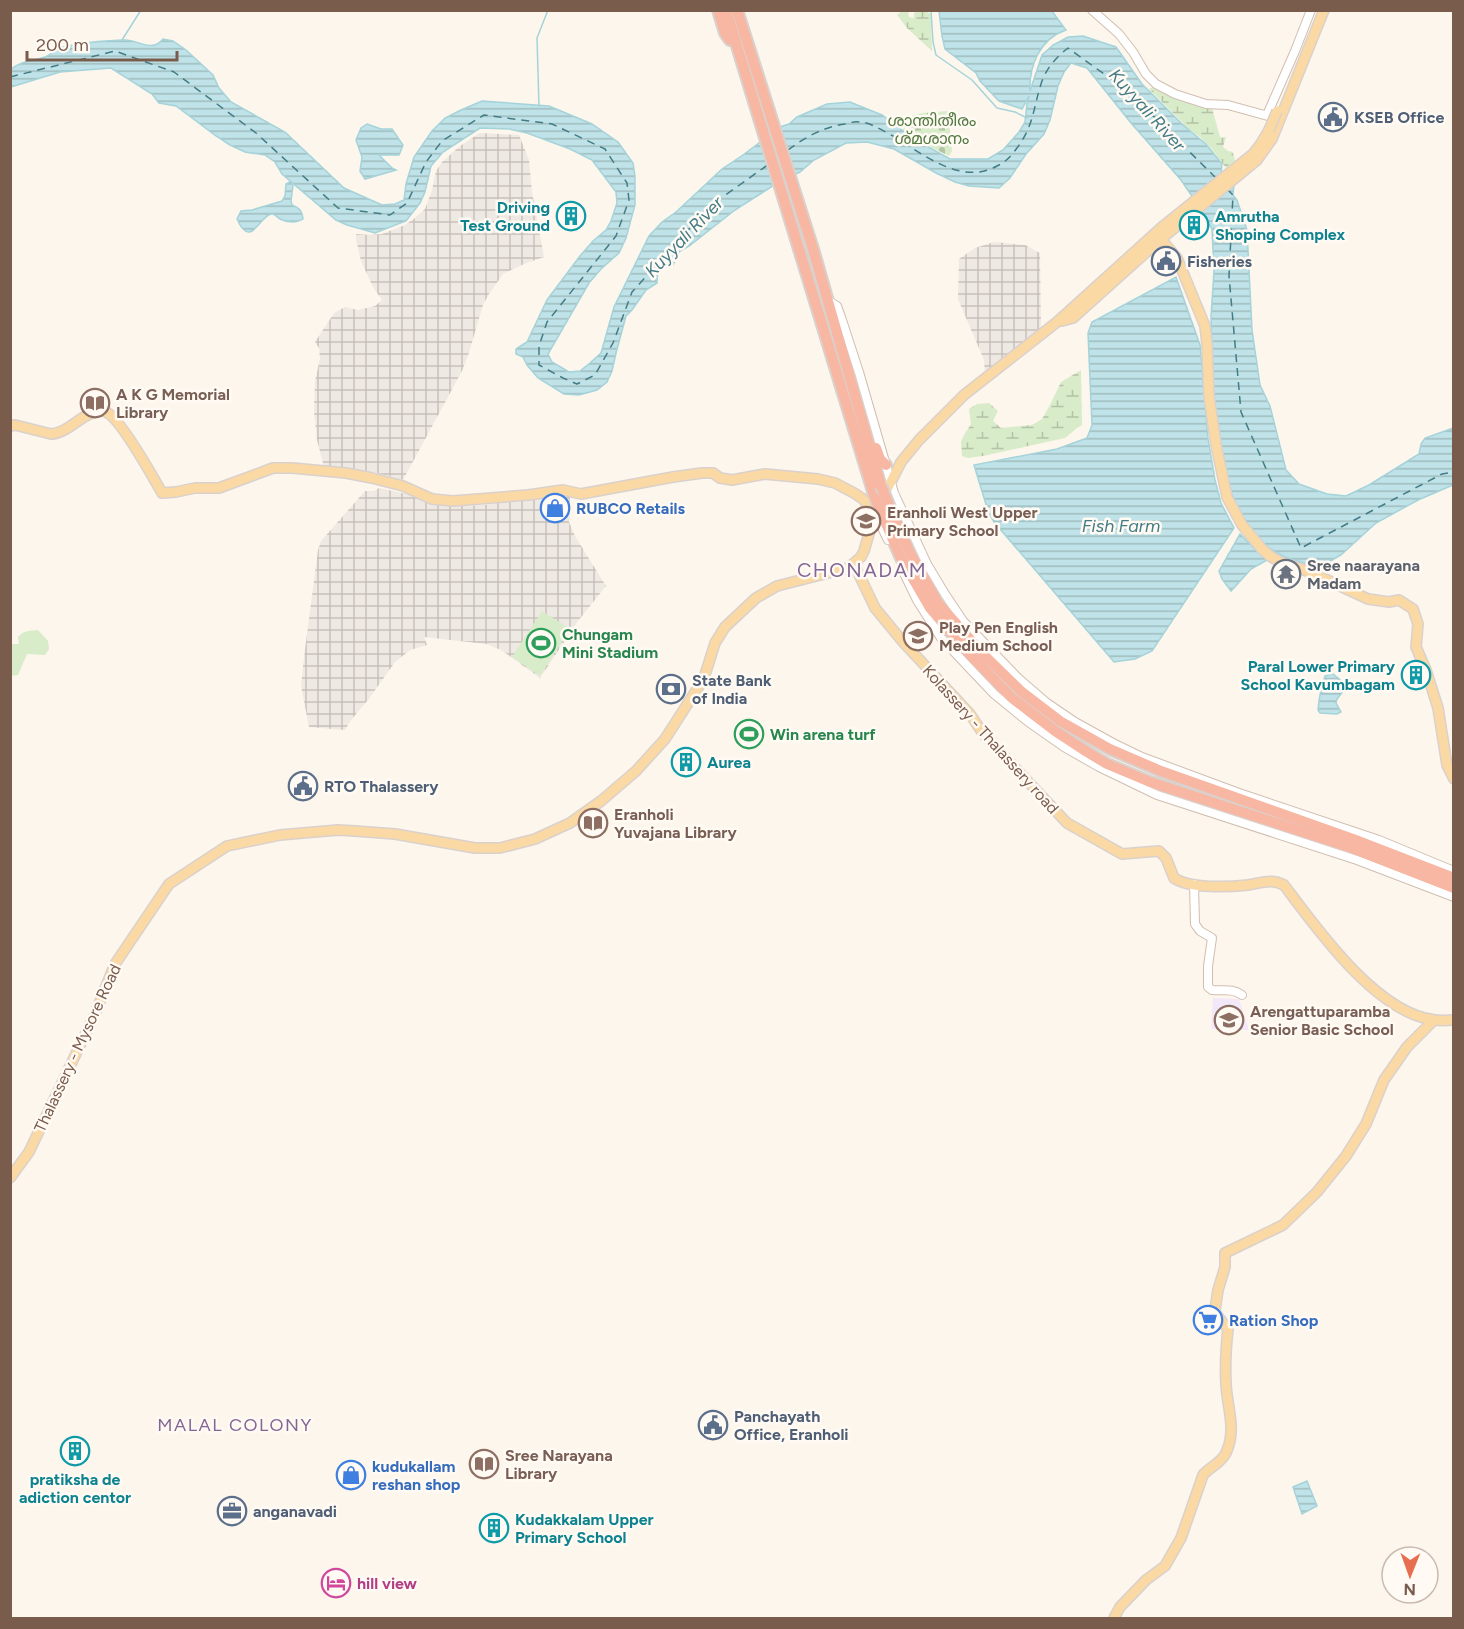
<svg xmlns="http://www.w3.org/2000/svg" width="1464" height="1629" font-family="Figtree,'Noto Sans Malayalam',sans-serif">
	<defs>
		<pattern id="industrial-grid" width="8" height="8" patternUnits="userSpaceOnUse" patternTransform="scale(1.5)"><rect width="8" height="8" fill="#efe9e4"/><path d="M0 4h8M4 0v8" fill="none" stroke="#c7c0bb"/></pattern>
		<pattern id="wetland-marsh" width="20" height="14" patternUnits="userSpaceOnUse" patternTransform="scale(1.5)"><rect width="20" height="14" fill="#d8ecc9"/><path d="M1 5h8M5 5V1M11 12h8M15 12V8" fill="none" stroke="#b4c2a5"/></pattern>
		<pattern id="cemetery-stones" width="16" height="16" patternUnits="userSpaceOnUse" patternTransform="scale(1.5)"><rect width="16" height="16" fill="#d8ecc9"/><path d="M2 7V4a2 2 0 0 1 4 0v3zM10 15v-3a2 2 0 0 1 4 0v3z" fill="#b4c2a5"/></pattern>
		<pattern id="water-rules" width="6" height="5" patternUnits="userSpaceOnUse" patternTransform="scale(1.5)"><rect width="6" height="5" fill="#bfe3e8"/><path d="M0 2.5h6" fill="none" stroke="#a0bbbe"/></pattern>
	</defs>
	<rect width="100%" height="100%" fill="#fdf6ec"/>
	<g fill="url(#industrial-grid)">
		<polygon points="480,133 519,135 529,160 532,192 544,257 524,264 503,274 489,294 483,305 468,356 462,371 403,480 373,472 324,467 317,440 314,411 315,381 320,359 319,348 315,342 334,313 345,307 358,310 375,306 382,300 373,287 361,261 356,239 356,234 370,235 382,234 405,225 415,218 425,209 432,190 436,171 442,162 460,146"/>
		<polygon points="994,242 1025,245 1040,253 1041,330 985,376 984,360 958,299 959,259 975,248"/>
		<polygon points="379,488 407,494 432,504 464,506 484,505 570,493 569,522 575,536 606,586 578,621 540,678 501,650 486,644 424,637 427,645 410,650 395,662 368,700 351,720 345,730 309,727 301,686 304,657 318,550 321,541 365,491 374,491"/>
	</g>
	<g fill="#f3e8fa">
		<polygon points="1417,658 1426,688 1423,689 1414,689 1409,686 1408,670 1413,661"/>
		<polygon points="1213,998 1239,999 1249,1030 1211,1029"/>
	</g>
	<g fill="#d8ecc9">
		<polygon points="542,611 570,629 540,676 512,657"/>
		<path d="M38,630L48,641L49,649L45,655L27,654L18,675L11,676V644H19L18,637C24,630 30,631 38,630Z"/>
		<polygon points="755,722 760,740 743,745 738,727"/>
	</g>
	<g fill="url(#wetland-marsh)">
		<path d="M902,11H911L908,13L909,17L914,18V13C921,9 925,11 931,14L932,51L907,28L897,15Z"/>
		<path d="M1153,87C1172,98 1191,105 1212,108L1220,137H1226L1223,147L1228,151L1233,152L1235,161L1226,168L1211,148L1200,137L1183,125V123L1149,89Z"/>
		<polygon points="1081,370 1082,425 1077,428 1065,438 983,456 968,458 962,456 961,442 964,435 971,424 969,409 977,404 989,403 998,411 993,421 1001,428 1032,425 1042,419 1050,405 1061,382"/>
	</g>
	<polygon fill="url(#cemetery-stones)" points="948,111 952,151 949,156 923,143 903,130 906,120 913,115 923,113"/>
	<g fill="url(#water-rules)" stroke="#a5d3da" stroke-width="1.5">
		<path d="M939,11H1052L1066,30C1040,39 1029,65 1030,91L1042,55L1053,45L1068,37L1083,36L1116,47L1142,84L1183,125L1206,144L1222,164L1221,175L1234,185L1233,195L1237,200L1247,230L1252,330L1260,385L1270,406L1286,470L1299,484L1327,494L1346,496L1369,485L1419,454L1421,444L1425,438L1453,428V485L1418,500L1376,523L1341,555L1327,563L1313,566L1285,557L1261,544L1239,513L1224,473L1214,419L1211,317L1214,271L1212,229L1198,205L1181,180L1131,123L1087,68L1071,63L1064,72L1058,86L1050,120L1044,134L1026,154L1010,178L999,188L969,186L955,182L936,173L894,149L867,142L846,143L814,160L800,172L782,180L735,210L689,246L680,251L673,265C659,264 657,270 657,283L646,290L632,310L626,316L616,353L612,371L607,382L597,390L579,395L564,394L538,378L527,365L523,357L516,354V349L527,342L547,300L580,256L593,241L606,230L611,221L617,203L616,192L592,160L570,149L527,133L509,129L480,128L443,152L431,166L425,192L420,203L406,221L375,233L347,225L336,220L282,174L275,162L265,155L245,152L230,145L216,136L176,106L159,103L152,94L111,68L60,72L11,87V69C25,59 30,63 45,57C51,55 55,49 60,48C81,42 104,41 125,40C139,40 152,53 163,39L173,41L186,50L213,75L219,88L231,102L285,132L344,188L382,205L395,204L404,200L406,184L414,157L432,131L445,118L461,110L482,101L549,106L592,124L618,142L633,163L635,176V205L626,238L619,253L601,269L589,283L548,354L552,362L569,372L580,371L590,363L601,353L614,307L649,236L662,222L676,212L722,169L743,155L780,127L789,124L797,117L827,104L850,102L882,115L914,139L950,159H988L1003,150L1019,132L1025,122L1027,104L1029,96L1022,109L999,101L980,81L976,73L945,49L942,36Z"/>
		<polygon points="367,124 381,129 392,129 403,145 399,155 379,155 392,168 396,170 365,179 360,171 362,157 356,140 361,128"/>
		<path d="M290,182L293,185L291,201L292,205C299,208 302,210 303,219C297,223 288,223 280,219C278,218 275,214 272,214C260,214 251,251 237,219L241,211L252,210L282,201L285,196L286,184Z"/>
		<polygon points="1176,277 1200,345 1208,439 1215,480 1221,503 1234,528 1152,651 1135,659 1114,662 994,522 988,511 974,465 1057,449 1087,438 1092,425 1088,333 1092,322"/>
		<polygon points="1240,534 1257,551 1269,559 1251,569 1231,591 1222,579 1219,571"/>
		<path d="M1333,674L1344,683L1345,689L1337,699L1336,703L1341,712L1337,714L1320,713L1318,710C1319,699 1321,686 1325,676Z"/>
		<polygon points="1307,1481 1317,1506 1302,1514 1293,1487"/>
	</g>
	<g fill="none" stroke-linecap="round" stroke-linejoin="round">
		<g stroke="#a5d3da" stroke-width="1.5">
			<polyline points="931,10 933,42 936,55 972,80 997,108 1015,112 1027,118"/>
			<polyline points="122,40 141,10"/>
			<polyline points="539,106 537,38 548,10"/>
		</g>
		<g stroke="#437c86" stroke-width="1.5" stroke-dasharray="8 6" stroke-linecap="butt">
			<polyline points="10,77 115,51 174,72 256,133 338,208 390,215 407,203 426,162 442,141 484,115 552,124 605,149 627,183 629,200 616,236 547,322 539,346 539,365 563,378 577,384 595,375 613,343 632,292 710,206 769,164"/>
			<path d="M788,150C805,137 824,127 845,124C849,123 855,121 859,122C870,122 883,131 893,136C923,154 961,186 997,166C1006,162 1011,156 1017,148C1034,125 1033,109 1041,84C1045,70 1057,56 1068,48L1129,92L1217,179"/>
			<polyline points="1227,189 1233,195 1229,276 1241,412 1301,548 1442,474 1454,472"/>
		</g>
		<g stroke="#d1beb0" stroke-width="10">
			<g id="minor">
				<polyline points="1092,10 1119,34 1133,52 1146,74 1156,84 1175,94 1206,104 1228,105 1279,119"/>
				<polyline points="1267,115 1295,51 1311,10"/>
				<polyline points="827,300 837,306 841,317 859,372 894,493 927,564 945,594 963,621 1018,678 1047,703 1075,722 1113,743 1142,757 1239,793 1379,840 1454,871"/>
				<polyline points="874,511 888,540"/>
				<polyline points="901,567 917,600 941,638 994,694 1027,721 1064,747 1099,767 1157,795 1357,860 1454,897"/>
				<path d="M1194,884L1195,924L1200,931L1212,938L1208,966V987L1212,990C1224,991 1232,988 1242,995"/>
			</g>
		</g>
		<g stroke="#dad1cd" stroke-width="12">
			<g id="major">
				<polyline points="1161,239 1177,258 1205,326 1207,344 1209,396 1216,445 1227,497 1242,525 1262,549 1270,556 1280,562 1310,572 1368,599 1389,602 1399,600 1413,609 1418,624 1416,647 1426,670 1438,708 1447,765 1454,779"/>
				<polyline points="1062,321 1073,318 1161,239 1257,160 1272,139 1324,10"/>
				<path d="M10,426L15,425L51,434C67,433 78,418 92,413C96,411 102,410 106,412C120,418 153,477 162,493L176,492L195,488H219L273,468H292L346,473L372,478L403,486L432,499L453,501L528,495L563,490L581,494L673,477L702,473H713L720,478L732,480L765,474L818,479L835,483L854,493L863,499L875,513"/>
				<path d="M854,564L875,608L903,642L970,714L984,735L1067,823L1122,854L1159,851L1166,858L1174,878C1190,889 1229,887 1248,885C1261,883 1272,878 1284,885C1317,929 1377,1014 1435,1020C1441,1021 1448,1020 1454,1020"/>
				<polyline points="10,1178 29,1152 95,1014 115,964 169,884 227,846 280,835 338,830 355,831 395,834 475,848 500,848 535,839 570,823 601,801 636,771 665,739 699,686 704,678 715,643 725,627 756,598 777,586 848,568 861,557 864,551 875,513 901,462 919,440 964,395 1057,322 1162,227 1253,154 1260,145 1269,130"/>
				<path d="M1114,1618L1120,1607L1146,1580L1165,1566L1181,1538L1203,1475C1210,1467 1221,1463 1226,1453C1237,1429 1227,1408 1226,1384C1225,1366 1226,1347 1228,1329L1216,1314L1215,1310L1218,1290L1225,1267V1253L1283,1225L1317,1192L1346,1156L1366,1124L1384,1080L1407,1047L1434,1020"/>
			</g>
		</g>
		<g stroke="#dad1cd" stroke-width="14">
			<g id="highway">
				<polyline points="718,10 725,33 730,40"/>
				<polyline points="726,10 875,498"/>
				<polyline points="737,10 813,249 881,486"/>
				<polyline points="876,448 880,459 886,465"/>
				<polyline points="891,510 910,553 938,603 984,655 1022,692 1060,721 1110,749 1161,771 1353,839 1454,878"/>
				<polyline points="884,519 901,558 930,608 972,657 1012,698 1055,731 1087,752 1107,764 1150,782 1349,847 1454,888"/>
			</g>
		</g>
		<use href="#minor" stroke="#fff" stroke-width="8"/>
		<use href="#major" stroke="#fbd9a5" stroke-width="9"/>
		<use href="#highway" stroke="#f7b7a3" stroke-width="10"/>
		<g stroke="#dad1cd" stroke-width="12" stroke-linecap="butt">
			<polyline id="major-bridge" points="1269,130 1277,111"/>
		</g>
		<g stroke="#dad1cd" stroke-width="14" stroke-linecap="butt">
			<g id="highway-bridge">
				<polyline points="881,486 891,510"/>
				<polyline points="875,498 884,519"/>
			</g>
		</g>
		<use href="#major-bridge" stroke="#fbd9a5" stroke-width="9"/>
		<use href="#highway-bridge" stroke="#f7b7a3" stroke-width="10"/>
	</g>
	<defs>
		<g id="civic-ring" transform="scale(1.5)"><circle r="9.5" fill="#fffaf3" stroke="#5c6f8a" stroke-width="1.5"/><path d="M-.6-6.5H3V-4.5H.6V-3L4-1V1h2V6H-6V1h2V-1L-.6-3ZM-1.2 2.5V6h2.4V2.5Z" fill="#5c6f8a"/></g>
		<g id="building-ring" transform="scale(1.5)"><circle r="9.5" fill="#fffaf3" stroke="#0f9aa8" stroke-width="1.5"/><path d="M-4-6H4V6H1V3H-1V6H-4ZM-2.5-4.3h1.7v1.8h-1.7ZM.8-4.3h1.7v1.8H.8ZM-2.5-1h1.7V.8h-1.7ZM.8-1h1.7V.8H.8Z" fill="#0f9aa8"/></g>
		<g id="library-ring" transform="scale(1.5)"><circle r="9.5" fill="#fffaf3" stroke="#8d6e63" stroke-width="1.5"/><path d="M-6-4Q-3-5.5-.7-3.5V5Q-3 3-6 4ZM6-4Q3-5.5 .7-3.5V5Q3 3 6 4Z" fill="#8d6e63"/></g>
		<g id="shop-ring" transform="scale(1.5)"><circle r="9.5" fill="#fffaf3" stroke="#3f7fe0" stroke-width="1.5"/><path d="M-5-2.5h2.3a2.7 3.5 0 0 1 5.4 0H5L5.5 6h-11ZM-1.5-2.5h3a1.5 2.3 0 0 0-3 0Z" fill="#3f7fe0"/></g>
		<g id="school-ring" transform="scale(1.5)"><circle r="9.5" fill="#fffaf3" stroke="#8d6e63" stroke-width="1.5"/><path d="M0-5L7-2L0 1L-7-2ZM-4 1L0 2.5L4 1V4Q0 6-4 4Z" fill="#8d6e63"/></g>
		<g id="temple-ring" transform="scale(1.5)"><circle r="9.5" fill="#fffaf3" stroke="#6b7280" stroke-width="1.5"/><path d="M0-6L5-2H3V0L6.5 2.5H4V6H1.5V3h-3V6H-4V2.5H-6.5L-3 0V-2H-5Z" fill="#6b7280"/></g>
		<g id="stadium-ring" transform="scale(1.5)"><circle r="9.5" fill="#fffaf3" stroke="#2e9e5b" stroke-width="1.5"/><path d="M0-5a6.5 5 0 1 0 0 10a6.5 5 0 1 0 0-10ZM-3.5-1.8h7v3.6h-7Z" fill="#2e9e5b"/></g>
		<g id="bank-ring" transform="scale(1.5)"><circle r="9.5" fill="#fffaf3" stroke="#5c6f8a" stroke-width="1.5"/><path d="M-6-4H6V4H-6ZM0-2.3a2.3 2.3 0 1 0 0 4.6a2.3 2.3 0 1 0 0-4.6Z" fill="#5c6f8a"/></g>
		<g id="supermarket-ring" transform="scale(1.5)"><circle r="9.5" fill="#fffaf3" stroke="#3f7fe0" stroke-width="1.5"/><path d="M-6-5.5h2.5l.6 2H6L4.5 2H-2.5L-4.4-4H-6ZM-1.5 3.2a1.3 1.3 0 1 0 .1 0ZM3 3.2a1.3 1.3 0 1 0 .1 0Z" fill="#3f7fe0"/></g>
		<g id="office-ring" transform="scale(1.5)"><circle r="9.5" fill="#fffaf3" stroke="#5c6f8a" stroke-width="1.5"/><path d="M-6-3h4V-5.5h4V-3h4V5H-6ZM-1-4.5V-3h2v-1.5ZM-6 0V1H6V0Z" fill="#5c6f8a"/></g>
		<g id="hotel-ring" transform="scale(1.5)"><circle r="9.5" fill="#fffaf3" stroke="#d1479c" stroke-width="1.5"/><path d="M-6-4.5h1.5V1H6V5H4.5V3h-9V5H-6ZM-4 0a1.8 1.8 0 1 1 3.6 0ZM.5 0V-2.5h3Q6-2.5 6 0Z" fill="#d1479c"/></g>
	</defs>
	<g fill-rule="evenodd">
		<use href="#civic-ring" x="1333" y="117"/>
		<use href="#building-ring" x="571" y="216"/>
		<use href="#building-ring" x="1194" y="225"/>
		<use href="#civic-ring" x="1166" y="261"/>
		<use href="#library-ring" x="95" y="403"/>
		<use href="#shop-ring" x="555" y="508"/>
		<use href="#school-ring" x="866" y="521"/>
		<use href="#temple-ring" x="1286" y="574"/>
		<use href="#school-ring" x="918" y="636"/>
		<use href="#stadium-ring" x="541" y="643"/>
		<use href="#building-ring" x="1416" y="675"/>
		<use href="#bank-ring" x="671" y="689"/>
		<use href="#stadium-ring" x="749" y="734"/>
		<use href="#building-ring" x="686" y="762"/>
		<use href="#civic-ring" x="303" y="786"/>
		<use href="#library-ring" x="593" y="823"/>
		<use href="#school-ring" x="1229" y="1020"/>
		<use href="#supermarket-ring" x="1208" y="1320"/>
		<use href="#civic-ring" x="713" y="1425"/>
		<use href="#building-ring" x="75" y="1451"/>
		<use href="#library-ring" x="484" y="1464"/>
		<use href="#shop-ring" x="351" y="1475"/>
		<use href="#office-ring" x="232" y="1511"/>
		<use href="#building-ring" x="494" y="1528"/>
		<use href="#hotel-ring" x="336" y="1583"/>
	</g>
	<g text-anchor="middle" stroke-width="5" stroke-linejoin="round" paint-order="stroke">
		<g font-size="16" font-weight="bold" fill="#4e5e75" stroke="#fffaf3" text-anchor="start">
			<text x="1354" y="123">KSEB Office</text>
			<text x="1187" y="267">Fisheries</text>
			<text x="692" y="686">State Bank<tspan x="692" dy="18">of India</tspan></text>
			<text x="324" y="792">RTO Thalassery</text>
			<text x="734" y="1422">Panchayath<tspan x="734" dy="18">Office, Eranholi</tspan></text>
			<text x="253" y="1517">anganavadi</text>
		</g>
		<g font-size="16" fill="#537a41" stroke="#fffaf3">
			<text x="932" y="126">ശാന്തിതീരം<tspan x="932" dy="18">ശ്മശാനം</tspan></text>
		</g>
		<g font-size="16" font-weight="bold" fill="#0d838f" stroke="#fffaf3" text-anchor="start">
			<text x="550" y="213" text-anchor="end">Driving<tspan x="550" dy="18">Test Ground</tspan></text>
			<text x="1215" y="222">Amrutha<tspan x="1215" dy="18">Shoping Complex</tspan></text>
			<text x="1395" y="672" text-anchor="end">Paral Lower Primary<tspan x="1395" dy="18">School Kavumbagam</tspan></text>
			<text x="707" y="768">Aurea</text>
			<text x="75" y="1485" text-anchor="middle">pratiksha de<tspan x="75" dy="18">adiction centor</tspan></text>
			<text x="515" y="1525">Kudakkalam Upper<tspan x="515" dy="18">Primary School</tspan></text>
		</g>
		<g font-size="16" font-weight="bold" fill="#785e54" stroke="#fffaf3" text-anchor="start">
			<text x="116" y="400">A K G Memorial<tspan x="116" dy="18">Library</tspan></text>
			<text x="887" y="518">Eranholi West Upper<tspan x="887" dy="18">Primary School</tspan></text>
			<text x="939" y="633">Play Pen English<tspan x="939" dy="18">Medium School</tspan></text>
			<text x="614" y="820">Eranholi<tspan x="614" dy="18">Yuvajana Library</tspan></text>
			<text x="1250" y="1017">Arengattuparamba<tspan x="1250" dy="18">Senior Basic School</tspan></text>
			<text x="505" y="1461">Sree Narayana<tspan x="505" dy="18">Library</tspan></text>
		</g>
		<g font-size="16" font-weight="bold" fill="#366cbe" stroke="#fffaf3" text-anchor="start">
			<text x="576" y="514">RUBCO Retails</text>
			<text x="1229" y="1326">Ration Shop</text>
			<text x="372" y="1472">kudukallam<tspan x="372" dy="18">reshan shop</tspan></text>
		</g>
		<g font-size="16" font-weight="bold" fill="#5b616d" stroke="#fffaf3" text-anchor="start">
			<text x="1307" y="571">Sree naarayana<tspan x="1307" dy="18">Madam</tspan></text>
		</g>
		<g font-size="16" font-weight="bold" fill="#27864d" stroke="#fffaf3" text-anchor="start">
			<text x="562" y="640">Chungam<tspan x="562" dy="18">Mini Stadium</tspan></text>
			<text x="770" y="740">Win arena turf</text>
		</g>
		<g font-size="16" fill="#7a5c4d" stroke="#fffaf3">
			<text transform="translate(991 739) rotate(48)" y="6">Kolassery - Thalassery road</text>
			<text transform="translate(77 1048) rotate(-65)" y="6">Thalassery - Mysore Road</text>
		</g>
		<g font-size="16" font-weight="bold" fill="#b23c85" stroke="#fffaf3" text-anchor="start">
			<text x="357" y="1589">hill view</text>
		</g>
		<g font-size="18" font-style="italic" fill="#437c86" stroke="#fffaf3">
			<text transform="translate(1147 110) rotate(48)" y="6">Kuyyali River</text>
			<text transform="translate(684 237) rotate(-46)" y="6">Kuyyali River</text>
			<text x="1121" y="532">Fish Farm</text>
		</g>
		<g font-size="18" letter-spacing="1.5" fill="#846695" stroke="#fffaf3">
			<text x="235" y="1431">MALAL COLONY</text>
		</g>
		<g font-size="20" letter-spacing="1.5" fill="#846695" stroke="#fffaf3">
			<text x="862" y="577">CHONADAM</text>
		</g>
	</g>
	<rect width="1464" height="1629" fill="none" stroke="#7a5c4d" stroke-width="24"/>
	<g transform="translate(1410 1575) rotate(181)"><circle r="28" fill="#fffaf3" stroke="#cabbb1" stroke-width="1.5"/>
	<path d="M0-4.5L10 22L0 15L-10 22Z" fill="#e76f51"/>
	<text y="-9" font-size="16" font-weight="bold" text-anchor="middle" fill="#7a5c4d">N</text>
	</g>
	<path d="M27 51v9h150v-9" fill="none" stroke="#7a5c4d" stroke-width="3"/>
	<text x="36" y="51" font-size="18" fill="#7a5c4d" stroke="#fffaf3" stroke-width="4.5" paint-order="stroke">200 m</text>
</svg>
